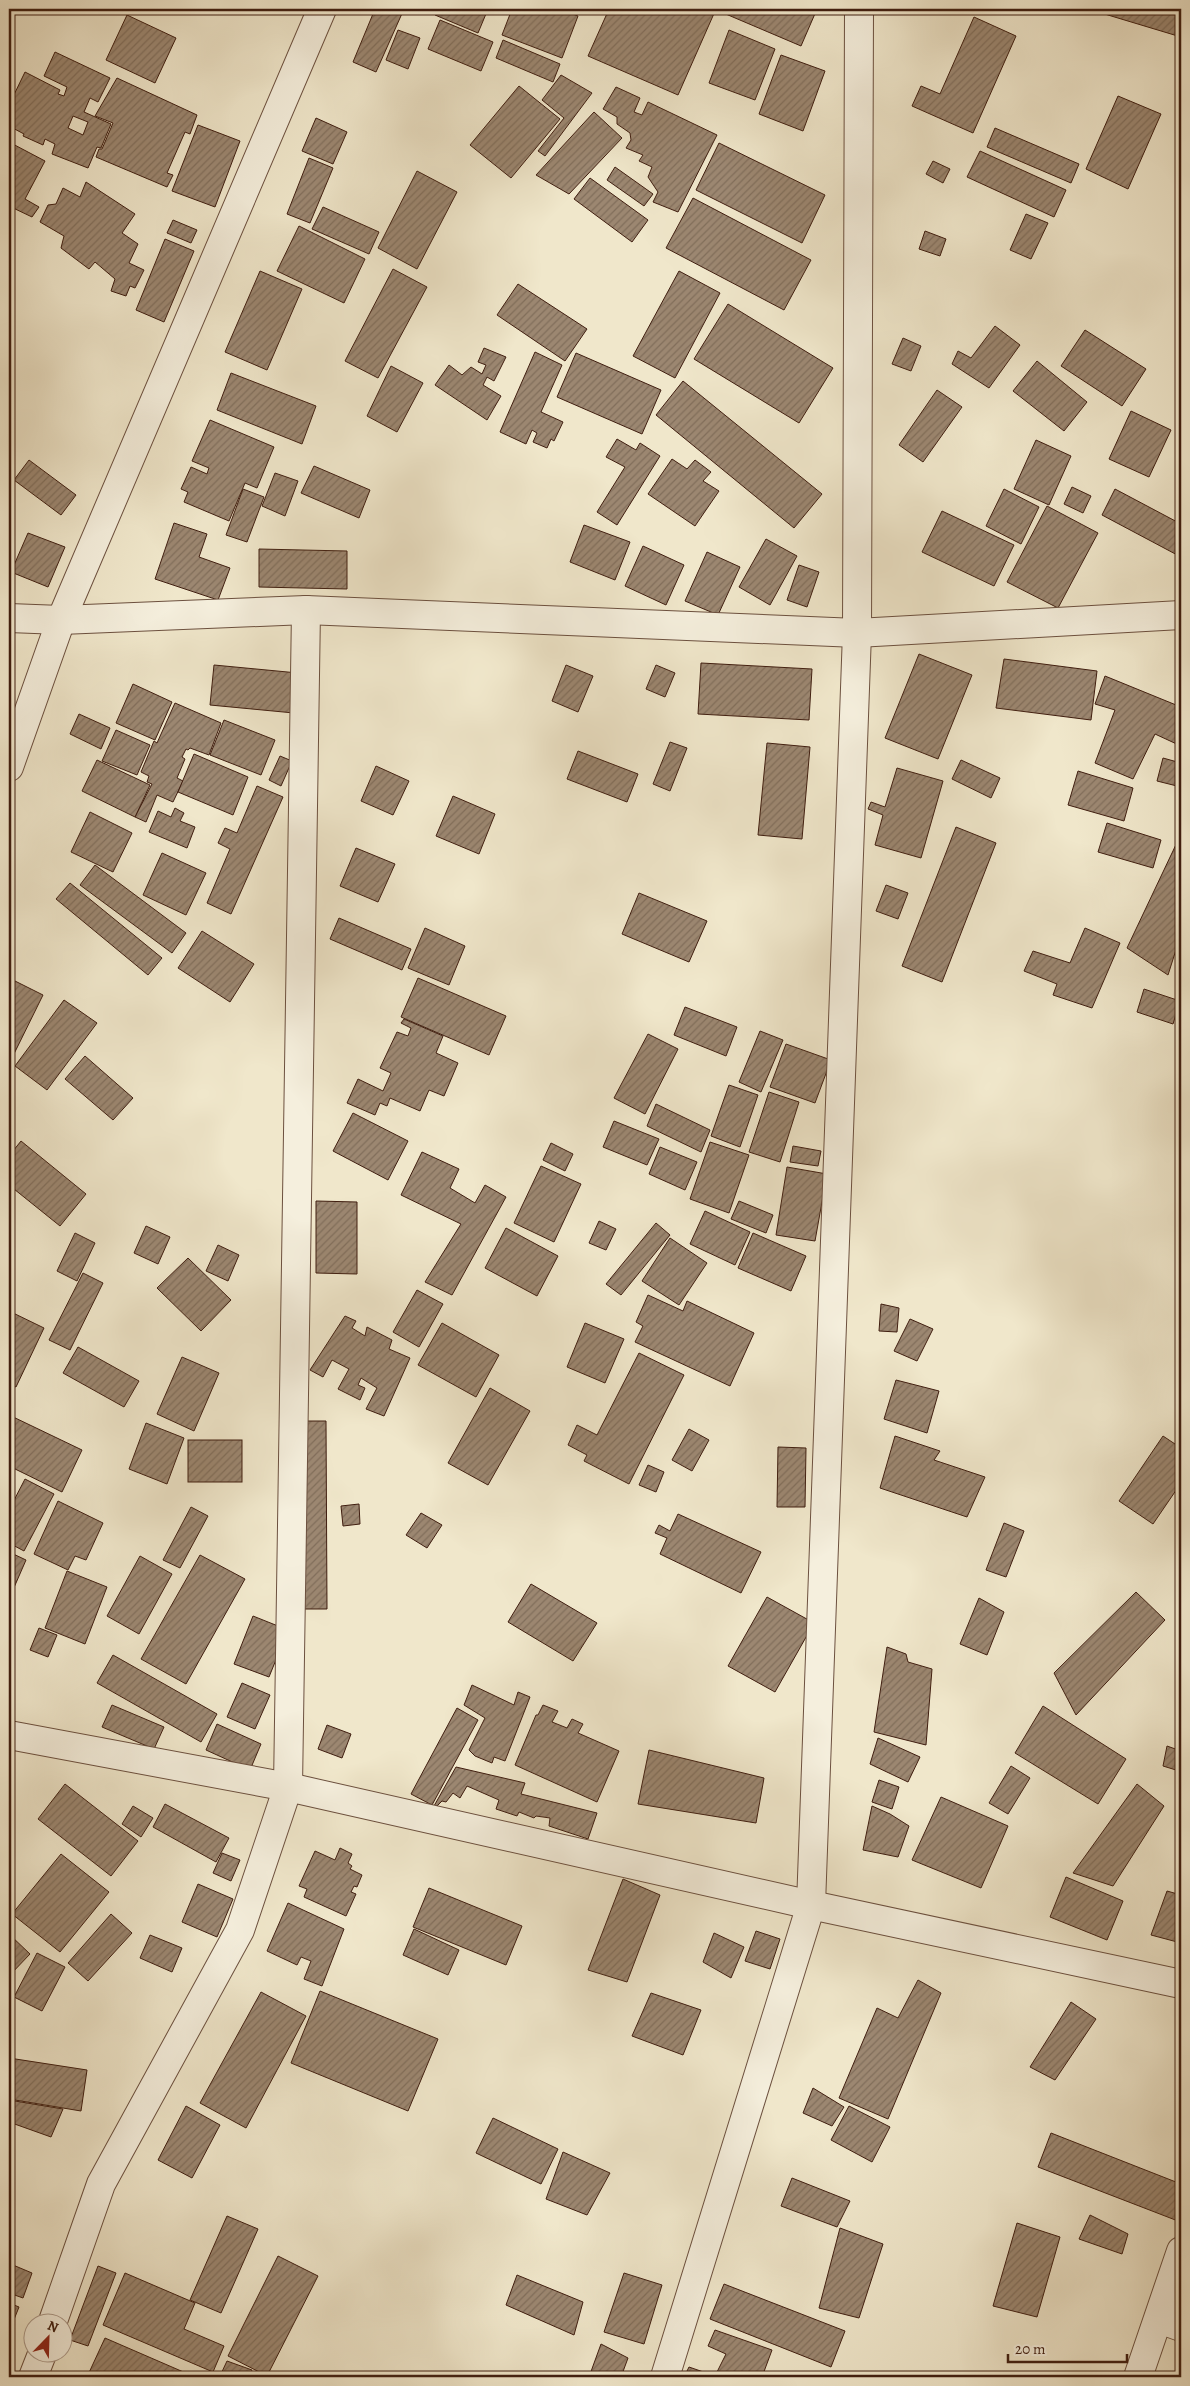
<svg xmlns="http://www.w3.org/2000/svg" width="1190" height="2386" font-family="Alegreya,serif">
	<defs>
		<pattern id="building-hatch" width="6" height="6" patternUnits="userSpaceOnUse" patternTransform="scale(1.25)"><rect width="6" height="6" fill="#9c8771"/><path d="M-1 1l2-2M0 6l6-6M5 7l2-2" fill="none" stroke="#816e5b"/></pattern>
	</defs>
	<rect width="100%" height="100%" fill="#f0e7cb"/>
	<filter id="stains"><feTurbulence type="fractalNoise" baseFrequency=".004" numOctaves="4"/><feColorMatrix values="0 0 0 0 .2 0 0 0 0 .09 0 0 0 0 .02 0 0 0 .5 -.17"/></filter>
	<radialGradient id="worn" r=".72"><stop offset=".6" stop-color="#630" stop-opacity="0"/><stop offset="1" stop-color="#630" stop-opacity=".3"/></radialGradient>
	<g fill="url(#building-hatch)" stroke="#401e10" fill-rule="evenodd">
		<polygon points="375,9 404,9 376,72 353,62"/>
		<polygon points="411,9 426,9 424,14"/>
		<polygon points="437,9 488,9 478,33 435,15"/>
		<polygon points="512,9 559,9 578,16 562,58 502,35"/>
		<polygon points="609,9 716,9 678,95 588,56"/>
		<polygon points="714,9 817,9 801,46"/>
		<polygon points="1088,9 1181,9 1181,37"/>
		<polygon points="127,15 176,38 155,83 106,60"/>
		<polygon points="974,17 1016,36 973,133 912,106 921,86 940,94"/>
		<polygon points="440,20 493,42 481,71 428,49"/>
		<polygon points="398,30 420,38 408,69 386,60"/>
		<polygon points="729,30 775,49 755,100 709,83"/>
		<polygon points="503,40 560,64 553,82 496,58"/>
		<path d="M55,52L110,78L98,102L90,98L84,112L111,124L101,148L97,147L88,168L52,154L55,144L45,139L43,145L23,136L24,134L9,126V105L25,72L60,90L58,94L64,96L67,87L44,76ZM73,116L88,122L83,135L68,128Z"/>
		<polygon points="781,55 825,71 803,131 759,114"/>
		<polygon points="561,75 592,93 545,156 538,151 564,118 542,100"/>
		<polygon points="117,78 197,115 190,134 185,132 167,173 173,175 167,187 96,157 99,149 102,149 113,123 95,116"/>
		<polygon points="519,86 560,119 511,178 470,145"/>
		<polygon points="616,87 640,98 634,112 642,115 648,102 717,135 678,212 653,202 658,192 648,177 652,167 639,161 643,155 626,148 631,140 630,133 617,124 617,117 603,109"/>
		<polygon points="1118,96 1161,114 1128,189 1086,169"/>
		<polygon points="594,112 622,138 569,194 536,175"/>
		<polygon points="316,118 347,132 333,164 302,151"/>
		<polygon points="198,125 240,141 215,207 172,191"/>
		<polygon points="995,128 1079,164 1071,183 987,147"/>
		<polygon points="9,142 45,161 25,199 39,207 32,217 9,206"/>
		<polygon points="719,143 825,195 802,243 696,190"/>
		<polygon points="980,151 1066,190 1054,217 967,177"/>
		<polygon points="309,158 333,168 310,223 287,214"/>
		<polygon points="933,161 950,169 943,183 926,174"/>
		<polygon points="615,167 653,194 644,206 607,180"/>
		<polygon points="417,171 457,192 417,269 378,248"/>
		<polygon points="590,178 648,220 632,242 574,199"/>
		<polygon points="86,182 135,214 122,233 138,244 129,263 144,270 135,288 130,286 126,296 111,291 115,279 95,262 89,269 61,248 64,236 40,222 48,205 56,204 63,188 80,197"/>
		<polygon points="693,198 811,260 784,310 666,248"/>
		<polygon points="323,207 379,232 369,254 312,229"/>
		<polygon points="1026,214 1048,223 1031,259 1010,250"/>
		<polygon points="173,220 197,230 191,243 167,233"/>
		<polygon points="299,226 365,259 344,303 277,271"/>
		<polygon points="925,231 946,239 940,256 919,249"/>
		<polygon points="165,239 194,251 164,322 136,310"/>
		<polygon points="393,269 427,287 378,378 345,361"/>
		<polygon points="260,271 302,289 267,370 225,352"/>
		<polygon points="679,271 720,293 675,378 633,356"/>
		<polygon points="518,284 587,329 565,361 497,315"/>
		<polygon points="728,304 833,368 799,423 694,359"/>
		<polygon points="995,326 1020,345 989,388 952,364 958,351 971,358"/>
		<polygon points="1085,330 1146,369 1122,406 1061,366"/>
		<polygon points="903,338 921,346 911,371 892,364"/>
		<polygon points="484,348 506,357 494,381 487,377 483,385 501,396 487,420 435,385 449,365 462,375 471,367 482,374 486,365 478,362"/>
		<polygon points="535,352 562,365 541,412 563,422 554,441 551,439 547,448 533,442 537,433 532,430 526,444 500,432"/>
		<polygon points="576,353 661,390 642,434 557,397"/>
		<polygon points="1037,361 1087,402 1064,431 1013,391"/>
		<polygon points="391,366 423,383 397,432 367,416"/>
		<polygon points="231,373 316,406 302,444 217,410"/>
		<polygon points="683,381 822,494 794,528 656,415"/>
		<polygon points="937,390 962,407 923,462 899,445"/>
		<polygon points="1131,411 1171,430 1149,477 1109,459"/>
		<polygon points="210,420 274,447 257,488 245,483 229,521 184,502 188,492 181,489 191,467 207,474 209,468 192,461"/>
		<polygon points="617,439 636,450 640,443 660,456 617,525 597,512 625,467 606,457"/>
		<polygon points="1036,440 1071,456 1049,505 1014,489"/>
		<polygon points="672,459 687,469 695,460 711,472 703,481 719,491 695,526 648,494"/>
		<polygon points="29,460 76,495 61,515 14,480"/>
		<polygon points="314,466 370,490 359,518 301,493"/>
		<polygon points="275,473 298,481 285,516 262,506"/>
		<polygon points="1072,487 1091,496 1083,513 1064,504"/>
		<polygon points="243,489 264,497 247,542 226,535"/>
		<polygon points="1004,489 1039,507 1021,544 986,526"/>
		<polygon points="1115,489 1181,524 1181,557 1102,515"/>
		<polygon points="1047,506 1098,533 1058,608 1007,582"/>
		<polygon points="942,511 1014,545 994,586 922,552"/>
		<polygon points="174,523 207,534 199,557 230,568 218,600 155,579"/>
		<polygon points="584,525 630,542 615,580 570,562"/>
		<polygon points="28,533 65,547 48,587 11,572"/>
		<polygon points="766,539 797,556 770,605 739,587"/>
		<polygon points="643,546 684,565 666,605 625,586"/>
		<polygon points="259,549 347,551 347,589 259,587"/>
		<polygon points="707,552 740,567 718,615 685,601"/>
		<polygon points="799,565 819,572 807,607 787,600"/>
		<polygon points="919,654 972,675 938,759 885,738"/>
		<polygon points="1004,659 1097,671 1091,720 996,708"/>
		<polygon points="701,663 812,669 809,720 698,714"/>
		<polygon points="214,665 298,673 294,713 210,705"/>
		<polygon points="566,665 593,676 578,712 552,701"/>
		<polygon points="656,665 675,673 665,697 646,689"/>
		<polygon points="1105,676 1181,707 1181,746 1155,734 1133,779 1095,763 1115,710 1095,704"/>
		<polygon points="133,684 172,702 155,740 116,723"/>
		<polygon points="175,703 221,723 209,755 190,748 188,750 186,749 182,757 185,759 177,778 183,781 173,802 157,795 146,822 135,817 152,784 147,782 149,776 141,772 154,741 157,743"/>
		<polygon points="79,714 110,728 101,749 70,734"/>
		<polygon points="224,720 275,740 261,775 210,755"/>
		<polygon points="116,730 150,745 137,775 102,761"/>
		<polygon points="670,742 687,748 670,791 653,784"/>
		<polygon points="767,743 810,747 802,839 758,835"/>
		<polygon points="578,751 638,774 627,802 567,779"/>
		<polygon points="194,754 248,777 233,815 178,792"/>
		<polygon points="280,756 292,761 281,786 269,780"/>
		<polygon points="1163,758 1181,763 1181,787 1157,781"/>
		<polygon points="97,760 150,785 135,817 82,791"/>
		<polygon points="961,760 1000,778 991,798 952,779"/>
		<polygon points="376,766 409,781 393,815 361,801"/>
		<polygon points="897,768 943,781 921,858 875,845 883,815 868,809 871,802 885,807"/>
		<polygon points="1078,771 1133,788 1124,821 1068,805"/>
		<polygon points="257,786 283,797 231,914 207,903 230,849 218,843 225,828 237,833"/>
		<polygon points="453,796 495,814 479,854 436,836"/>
		<polygon points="175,808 184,813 180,821 195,827 187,848 149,832 158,811 171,817"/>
		<polygon points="90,812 132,833 113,872 71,852"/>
		<polygon points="1107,823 1161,840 1153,868 1098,852"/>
		<polygon points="956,827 996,843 942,982 902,966"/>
		<polygon points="1181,834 1181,934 1168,975 1127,948"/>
		<polygon points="356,848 395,864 378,902 340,886"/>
		<polygon points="162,853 206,873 186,915 143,895"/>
		<polygon points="95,865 186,933 172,953 80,885"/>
		<polygon points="70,883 162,958 148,975 56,899"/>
		<polygon points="886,885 908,893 898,919 876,911"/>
		<polygon points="639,893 707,921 689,962 622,934"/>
		<polygon points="339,918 411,949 402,970 330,939"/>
		<polygon points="425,928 465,946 449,985 408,968"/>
		<polygon points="1085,928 1120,943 1092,1008 1053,995 1057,984 1024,971 1033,951 1070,963"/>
		<polygon points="202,931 254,964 230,1002 178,968"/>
		<polygon points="9,978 43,995 9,1064"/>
		<polygon points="418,978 506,1016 489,1055 401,1017"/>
		<polygon points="1144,989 1180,1001 1173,1024 1137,1012"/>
		<polygon points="64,1000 97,1023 47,1090 15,1066"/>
		<polygon points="685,1007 737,1027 726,1056 674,1035"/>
		<polygon points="404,1019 443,1036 436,1053 458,1063 444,1096 429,1090 420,1111 390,1098 387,1106 380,1103 375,1115 347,1103 358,1079 383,1091 391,1073 380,1068 397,1032 408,1036 411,1028 401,1023"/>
		<polygon points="760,1031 783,1040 761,1092 739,1082"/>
		<polygon points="648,1034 678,1049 645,1114 614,1098"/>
		<polygon points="786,1044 831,1060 815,1103 770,1087"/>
		<polygon points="85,1056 133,1098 113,1120 65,1079"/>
		<polygon points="729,1085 758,1095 740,1147 711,1136"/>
		<polygon points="769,1092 799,1102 780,1162 749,1152"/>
		<polygon points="656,1104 710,1130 701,1152 647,1126"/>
		<polygon points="353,1113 408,1141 388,1180 333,1151"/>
		<polygon points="614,1121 659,1139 647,1165 603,1147"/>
		<polygon points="21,1141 86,1194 60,1226 9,1185 9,1156"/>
		<polygon points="710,1142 749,1155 729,1213 690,1199"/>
		<polygon points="551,1143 573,1154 565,1171 543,1160"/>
		<polygon points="793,1146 821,1151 818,1166 790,1162"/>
		<polygon points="660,1147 697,1162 685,1190 649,1174"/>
		<polygon points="422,1152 459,1169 450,1188 475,1203 485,1185 506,1197 452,1295 425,1282 461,1224 401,1195"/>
		<polygon points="541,1166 581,1184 554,1242 514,1223"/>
		<polygon points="787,1167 827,1174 815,1241 776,1235"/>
		<polygon points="316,1201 357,1202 357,1274 316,1273"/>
		<polygon points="739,1201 773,1215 766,1233 731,1219"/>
		<polygon points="705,1211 750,1232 735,1265 690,1244"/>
		<polygon points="599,1221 616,1229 606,1250 589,1243"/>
		<polygon points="656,1223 670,1235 621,1295 606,1284"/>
		<polygon points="146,1226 170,1237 158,1264 134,1253"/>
		<polygon points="506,1228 558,1256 537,1296 485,1268"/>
		<polygon points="75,1233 95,1243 77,1281 57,1271"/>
		<polygon points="753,1233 806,1256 791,1291 738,1268"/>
		<polygon points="670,1238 707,1263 679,1305 642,1281"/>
		<polygon points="218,1245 239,1255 228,1281 206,1271"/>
		<polygon points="188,1258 231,1300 201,1331 157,1288"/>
		<polygon points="83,1273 103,1283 70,1350 49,1340"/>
		<polygon points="417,1290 443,1304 419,1347 393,1332"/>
		<polygon points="648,1295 683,1311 687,1301 754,1333 730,1386 635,1342 643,1326 636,1322"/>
		<polygon points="881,1304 899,1308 897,1332 879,1331"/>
		<polygon points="9,1311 44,1328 16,1387 9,1384"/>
		<polygon points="345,1316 356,1321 352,1328 365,1336 367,1327 392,1340 389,1349 410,1358 384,1416 366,1409 377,1388 361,1378 358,1385 365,1388 360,1400 338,1389 349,1369 332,1360 323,1377 310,1370"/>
		<polygon points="910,1319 933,1329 917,1361 894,1351"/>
		<polygon points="442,1323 499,1355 476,1397 418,1365"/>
		<polygon points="585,1323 624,1339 605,1383 567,1367"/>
		<polygon points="78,1347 139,1381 124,1407 63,1373"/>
		<polygon points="639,1353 684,1375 629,1484 584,1461 587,1455 568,1445 577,1425 597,1435"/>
		<polygon points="182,1357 219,1373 194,1431 157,1414"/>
		<polygon points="896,1380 939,1391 927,1433 884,1419"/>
		<polygon points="490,1388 530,1411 488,1485 448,1463"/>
		<polygon points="9,1415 82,1450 62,1492 9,1466"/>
		<polygon points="299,1421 326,1421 327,1609 299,1609"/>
		<polygon points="146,1423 184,1438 167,1484 129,1469"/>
		<polygon points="689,1429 709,1440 692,1471 672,1460"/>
		<polygon points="895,1436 940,1451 934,1460 985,1477 967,1517 880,1488"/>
		<polygon points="1163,1436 1181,1448 1181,1483 1153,1524 1119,1501"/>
		<rect x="188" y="1440" width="54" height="42"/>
		<polygon points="778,1447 806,1448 805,1507 777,1507"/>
		<polygon points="648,1465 664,1472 656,1492 639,1485"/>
		<polygon points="25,1479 54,1494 24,1551 9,1543 9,1510"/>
		<polygon points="58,1501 103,1523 86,1560 75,1556 68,1570 34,1554"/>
		<polygon points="359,1504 360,1524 343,1526 341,1506"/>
		<polygon points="191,1507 208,1516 180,1568 163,1560"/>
		<polygon points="421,1513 442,1525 427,1548 406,1535"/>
		<polygon points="678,1514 761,1552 741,1593 660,1554 667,1538 655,1533 659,1525 670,1531"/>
		<polygon points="1004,1523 1024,1531 1006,1577 986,1570"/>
		<polygon points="9,1552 26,1560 9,1599"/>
		<polygon points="200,1555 245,1579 186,1684 141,1659"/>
		<polygon points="140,1556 172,1574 139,1634 107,1616"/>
		<polygon points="67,1571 107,1587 85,1644 45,1628"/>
		<polygon points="531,1584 597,1623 573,1661 508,1622"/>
		<polygon points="1136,1592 1165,1620 1076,1715 1054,1673"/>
		<polygon points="767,1597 814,1623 775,1692 728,1666"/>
		<polygon points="979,1598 1004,1612 987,1655 960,1644"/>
		<polygon points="253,1616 288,1630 269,1677 234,1664"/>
		<polygon points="39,1628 57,1635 48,1657 30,1650"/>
		<polygon points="887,1647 906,1654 908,1662 932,1669 926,1745 874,1732"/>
		<polygon points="113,1655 217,1714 201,1742 97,1683"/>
		<polygon points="242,1683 270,1695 255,1729 227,1717"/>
		<polygon points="472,1685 514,1705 518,1692 530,1697 505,1761 494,1757 492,1763 475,1756 469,1750 485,1718 464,1705"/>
		<polygon points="112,1705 164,1727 154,1749 102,1727"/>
		<polygon points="543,1705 558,1711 552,1722 567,1728 572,1719 583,1724 578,1733 619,1751 597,1802 515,1765 536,1715 538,1715"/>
		<polygon points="1043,1706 1126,1759 1098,1804 1015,1753"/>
		<polygon points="457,1708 478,1720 432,1805 411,1794"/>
		<polygon points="217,1724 261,1744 250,1770 206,1750"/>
		<polygon points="327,1725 351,1734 342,1758 318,1749"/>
		<polygon points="878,1738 920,1757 908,1782 870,1764"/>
		<polygon points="1167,1746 1181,1751 1176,1770 1163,1766"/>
		<polygon points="649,1750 764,1778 756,1823 638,1804"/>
		<polygon points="1011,1766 1030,1778 1008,1814 989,1803"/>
		<polygon points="456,1767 525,1783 521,1794 597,1813 588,1839 549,1826 550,1818 536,1816 534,1818 519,1812 517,1816 496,1809 499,1800 467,1786 460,1798 453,1793 446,1802 442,1801 437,1806 434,1806"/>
		<polygon points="879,1780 899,1787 892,1809 872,1802"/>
		<polygon points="65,1784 138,1841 111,1876 38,1819"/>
		<polygon points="1137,1784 1164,1806 1113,1886 1073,1873"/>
		<polygon points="941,1797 1008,1826 981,1888 912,1860"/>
		<polygon points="165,1804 229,1838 216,1862 153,1827"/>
		<polygon points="133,1806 153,1818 141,1837 122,1824"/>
		<polygon points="872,1806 890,1814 909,1826 898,1857 863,1850"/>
		<polygon points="340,1848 352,1854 348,1863 352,1866 350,1869 362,1875 357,1887 354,1886 351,1892 356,1894 346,1916 304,1897 307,1889 299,1886 315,1851 335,1860"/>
		<polygon points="222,1853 240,1860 231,1881 213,1873"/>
		<polygon points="61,1854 109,1892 60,1952 12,1914"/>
		<polygon points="1066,1877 1123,1901 1107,1940 1050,1917"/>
		<polygon points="623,1879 660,1895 627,1982 588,1970"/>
		<polygon points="198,1884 233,1899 217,1937 182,1922"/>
		<polygon points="429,1888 522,1926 506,1965 413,1927"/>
		<polygon points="1167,1891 1181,1895 1181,1943 1151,1935"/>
		<polygon points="288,1903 344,1929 322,1986 304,1979 311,1961 301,1957 297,1965 267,1951"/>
		<polygon points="111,1914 132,1933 88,1981 68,1963"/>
		<polygon points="414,1929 459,1950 448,1975 403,1955"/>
		<polygon points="756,1931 780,1939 770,1969 745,1961"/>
		<polygon points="714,1933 744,1947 731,1978 703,1962"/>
		<polygon points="9,1934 30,1954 9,1976"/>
		<polygon points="150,1935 182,1948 172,1972 140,1958"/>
		<polygon points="37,1953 65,1967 42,2011 14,1997"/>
		<polygon points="918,1980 941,1993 888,2119 839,2098 877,2008 898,2018"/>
		<polygon points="320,1991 438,2039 408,2111 291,2063"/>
		<polygon points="261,1992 306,2016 246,2128 200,2103"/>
		<polygon points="651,1993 701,2010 683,2055 632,2036"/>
		<polygon points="1071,2002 1096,2019 1055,2080 1030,2067"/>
		<polygon points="9,2058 87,2070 81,2111 9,2099"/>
		<polygon points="813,2088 844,2107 832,2126 803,2113"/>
		<polygon points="9,2100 63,2109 51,2137 9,2122"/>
		<polygon points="186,2106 220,2125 192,2178 158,2160"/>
		<polygon points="849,2106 890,2127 872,2162 831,2140"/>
		<polygon points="493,2118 558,2149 541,2184 476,2153"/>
		<polygon points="1051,2133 1181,2184 1181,2214 1178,2221 1038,2167"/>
		<polygon points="563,2152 610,2173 587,2215 546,2199"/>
		<polygon points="792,2178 850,2201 837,2227 781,2206"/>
		<polygon points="1090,2215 1128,2234 1122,2254 1079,2239"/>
		<polygon points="227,2216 258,2229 221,2313 190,2300"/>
		<polygon points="1017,2223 1060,2237 1037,2317 993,2306"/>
		<polygon points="840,2228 883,2244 859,2318 819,2308"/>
		<polygon points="278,2256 318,2276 267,2376 228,2356"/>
		<polygon points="13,2265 32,2273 23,2298 9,2293 9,2277"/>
		<polygon points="98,2266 116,2273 88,2346 70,2340"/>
		<polygon points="125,2273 195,2303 184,2329 224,2346 213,2372 103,2325"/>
		<polygon points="624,2273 662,2285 644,2344 604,2332"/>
		<polygon points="517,2275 583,2302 574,2335 506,2305"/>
		<polygon points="724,2284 845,2331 831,2367 710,2319"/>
		<polygon points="9,2303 19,2307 9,2332"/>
		<polygon points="715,2330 772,2350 762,2377 684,2377 689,2367 715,2376 726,2354 708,2346"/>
		<polygon points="105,2338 195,2377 87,2377"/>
		<polygon points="601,2344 628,2358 621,2377 589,2377"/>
		<polygon points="227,2361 252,2370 249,2377 220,2376"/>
	</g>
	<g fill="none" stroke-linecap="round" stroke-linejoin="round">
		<g stroke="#6c503f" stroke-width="30">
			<g id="minor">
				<polyline points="9,618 61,620 306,610 857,633 1181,615"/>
				<polyline points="9,767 61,620 322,9"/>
				<polyline points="9,1735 288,1787 811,1905 1181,1984"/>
				<polyline points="1159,2319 1181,2327"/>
				<polyline points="52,2324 101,2184 240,1930 288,1787 306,610"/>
				<polyline points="33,2377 42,2354"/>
				<polyline points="665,2377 811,1905 857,633 859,9"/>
				<polyline points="1138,2377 1181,2251"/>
			</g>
		</g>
		<use href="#minor" stroke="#f5efdd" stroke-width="28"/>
	</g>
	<rect width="1190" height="2386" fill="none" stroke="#f0e7cb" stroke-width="30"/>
	<rect x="10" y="10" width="1170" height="2366" fill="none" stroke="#401e10" stroke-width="2.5"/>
	<rect x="15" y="15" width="1160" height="2356" fill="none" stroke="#401e10"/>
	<g transform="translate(48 2338) rotate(23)"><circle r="24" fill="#f5efdd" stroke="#ad9b8b"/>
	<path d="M0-4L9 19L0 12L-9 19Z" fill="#8f2418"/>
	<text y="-8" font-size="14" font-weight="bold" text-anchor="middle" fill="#401e10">N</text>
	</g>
	<path d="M1008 2354v8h119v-8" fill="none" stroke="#401e10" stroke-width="2.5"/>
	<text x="1015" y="2354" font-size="15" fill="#401e10" stroke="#f5efdd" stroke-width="4" paint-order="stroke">20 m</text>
	<rect width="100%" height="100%" filter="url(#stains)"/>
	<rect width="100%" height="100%" fill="url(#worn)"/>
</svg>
